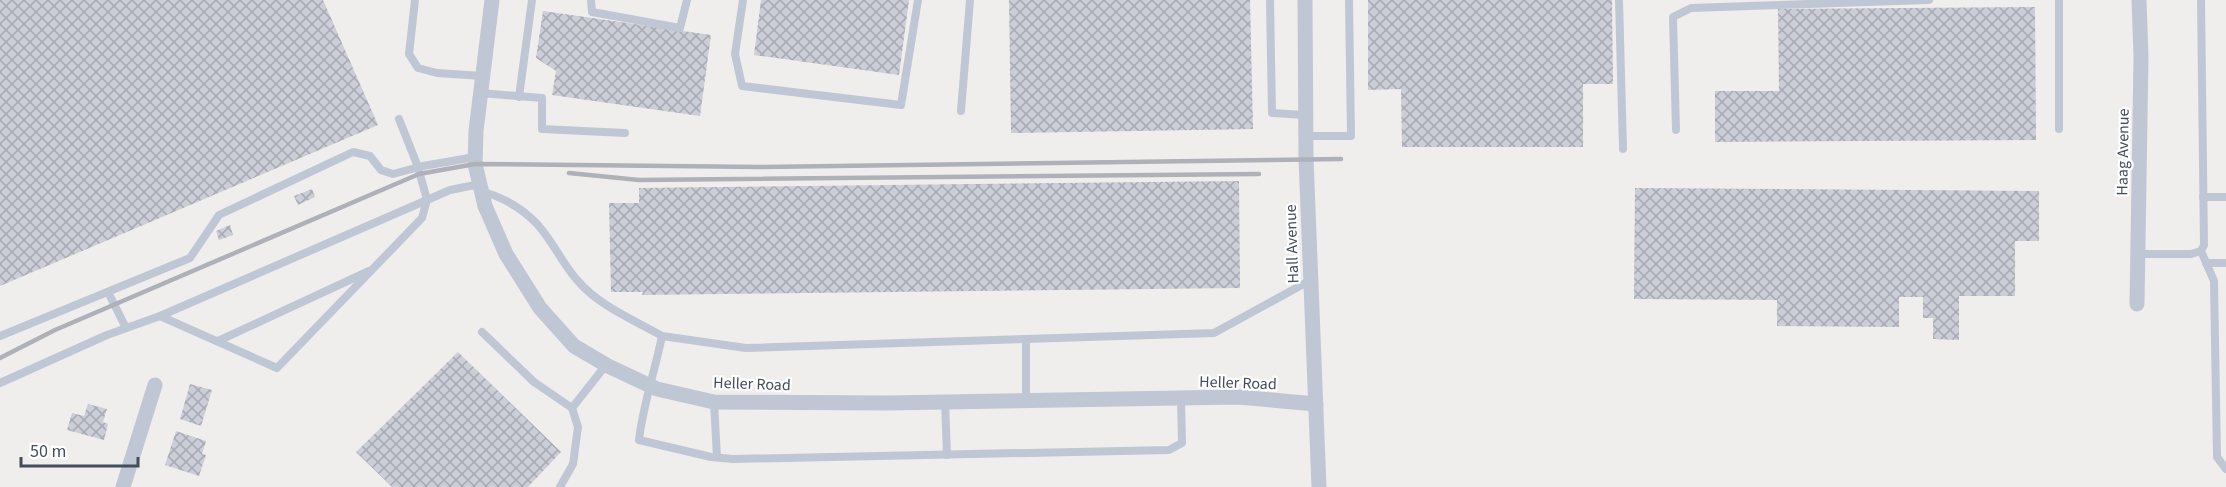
<svg xmlns="http://www.w3.org/2000/svg" width="2226" height="487" font-family="'Source Sans 3',sans-serif">
	<defs>
		<pattern id="building-cross-hatch" width="8" height="8" patternUnits="userSpaceOnUse" patternTransform="scale(1.5)"><rect width="8" height="8" fill="#cbced6"/><path d="M0 0l8 8M0 8l8-8" fill="none" stroke="#a6a9b1"/></pattern>
	</defs>
	<rect width="100%" height="100%" fill="#f0eded"/>
	<g fill="url(#building-cross-hatch)">
		<polygon points="0,0 323,0 378,125 0,286"/>
		<polygon points="761,0 909,0 899,75 754,55"/>
		<polygon points="1009,0 1250,0 1253,129 1011,133"/>
		<polygon points="1368,0 1612,0 1613,84 1583,84 1583,147 1402,147 1401,89 1368,90"/>
		<polygon points="2035,7 2036,140 1715,142 1715,91 1779,91 1778,9"/>
		<polygon points="543,11 711,35 700,116 552,95 556,71 536,58"/>
		<polygon points="1239,181 1240,288 642,295 643,292 611,292 609,203 639,203 639,188"/>
		<polygon points="1635,188 2039,191 2039,241 2015,241 2015,296 1959,296 1959,340 1933,339 1933,318 1923,318 1923,297 1899,297 1899,327 1777,326 1777,300 1634,299"/>
		<polygon points="312,189 315,197 298,205 294,196"/>
		<polygon points="230,225 233,235 219,240 216,231"/>
		<polygon points="458,352 561,452 528,487 392,487 356,452"/>
		<polygon points="190,384 212,390 201,426 180,419"/>
		<polygon points="88,404 107,409 103,422 108,424 104,440 67,430 72,413 84,416"/>
		<polygon points="176,431 206,441 202,454 206,455 199,476 165,465"/>
	</g>
	<g fill="none" stroke-linecap="round" stroke-linejoin="round">
		<g stroke="#bfc7d4" stroke-width="8">
			<polyline points="415,0 409,54 418,68 437,73 482,76"/>
			<polyline points="591,0 592,12 680,28 687,0"/>
			<polyline points="743,0 735,54 742,86 901,105 918,0"/>
			<polyline points="1270,0 1272,113 1305,115"/>
			<polyline points="1619,0 1623,149"/>
			<polyline points="480,93 542,98 542,129 625,133"/>
			<polyline points="519,97 532,0"/>
			<polyline points="961,111 970,0"/>
			<polyline points="399,119 418,167 427,200 422,218 277,368 160,316 427,200 450,190 480,184"/>
			<polyline points="2059,129 2059,0"/>
			<polyline points="1676,130 1673,17 1691,8 1929,0"/>
			<polyline points="1306,136 1351,136 1349,0"/>
			<path d="M481,191C502,197 522,208 537,224C552,240 562,263 577,280C599,306 634,320 662,336"/>
			<polyline points="2203,197 2226,197"/>
			<polyline points="2201,251 2214,281 2217,457 2226,469"/>
			<polyline points="2138,254 2191,254 2201,251 2204,245 2201,0"/>
			<polyline points="2206,263 2226,263"/>
			<polyline points="108,292 126,328"/>
			<polyline points="482,332 534,382 572,408 606,365"/>
			<polyline points="0,336 190,258 219,215 353,152 370,156 381,170 393,174 423,166 475,157"/>
			<path d="M1026,339L746,348L662,336C655,371 643,404 639,440L711,457L733,459L1169,450L1182,443L1181,399"/>
			<polyline points="218,341 369,271"/>
			<polyline points="0,383 107,335 160,316"/>
			<polyline points="1026,401 1026,339 1214,333 1311,280"/>
			<polyline points="714,402 717,457"/>
			<polyline points="945,402 947,455"/>
			<polyline points="560,487 573,464 578,427 572,408"/>
		</g>
		<g stroke="#bfc7d4" stroke-width="15">
			<polyline points="492,0 476,131 475,164 485,206 506,254 540,308 574,346 608,366 657,389 714,402 888,403 1238,397 1316,404"/>
			<polyline points="1305,0 1306,158 1319,487"/>
			<polyline points="2137,304 2141,57 2139,0"/>
			<polyline points="123,487 155,385"/>
		</g>
		<g stroke="#afb1b9" stroke-width="4.5">
			<polyline points="569,173 639,180 1259,174"/>
			<polyline points="0,358 55,330 419,174 475,164 760,167 1341,159"/>
		</g>
	</g>
	<g text-anchor="middle" stroke-width="4.5" stroke-linejoin="round" paint-order="stroke">
		<g font-size="16" fill="#444d5d" stroke="#fff">
			<text transform="translate(2122 152) rotate(-89)" y="6">Haag Avenue</text>
			<text transform="translate(1291 244) rotate(-92)" y="6">Hall Avenue</text>
			<text transform="translate(1238 382) rotate(2)" y="6">Heller Road</text>
			<text transform="translate(752 383) rotate(2)" y="6">Heller Road</text>
		</g>
	</g>
	<path d="M21 457v9h117v-9" fill="none" stroke="#444d5d" stroke-width="3"/>
	<text x="30" y="457" font-size="18" fill="#444d5d" stroke="#ffffff" stroke-width="4.5" paint-order="stroke">50 m</text>
</svg>
